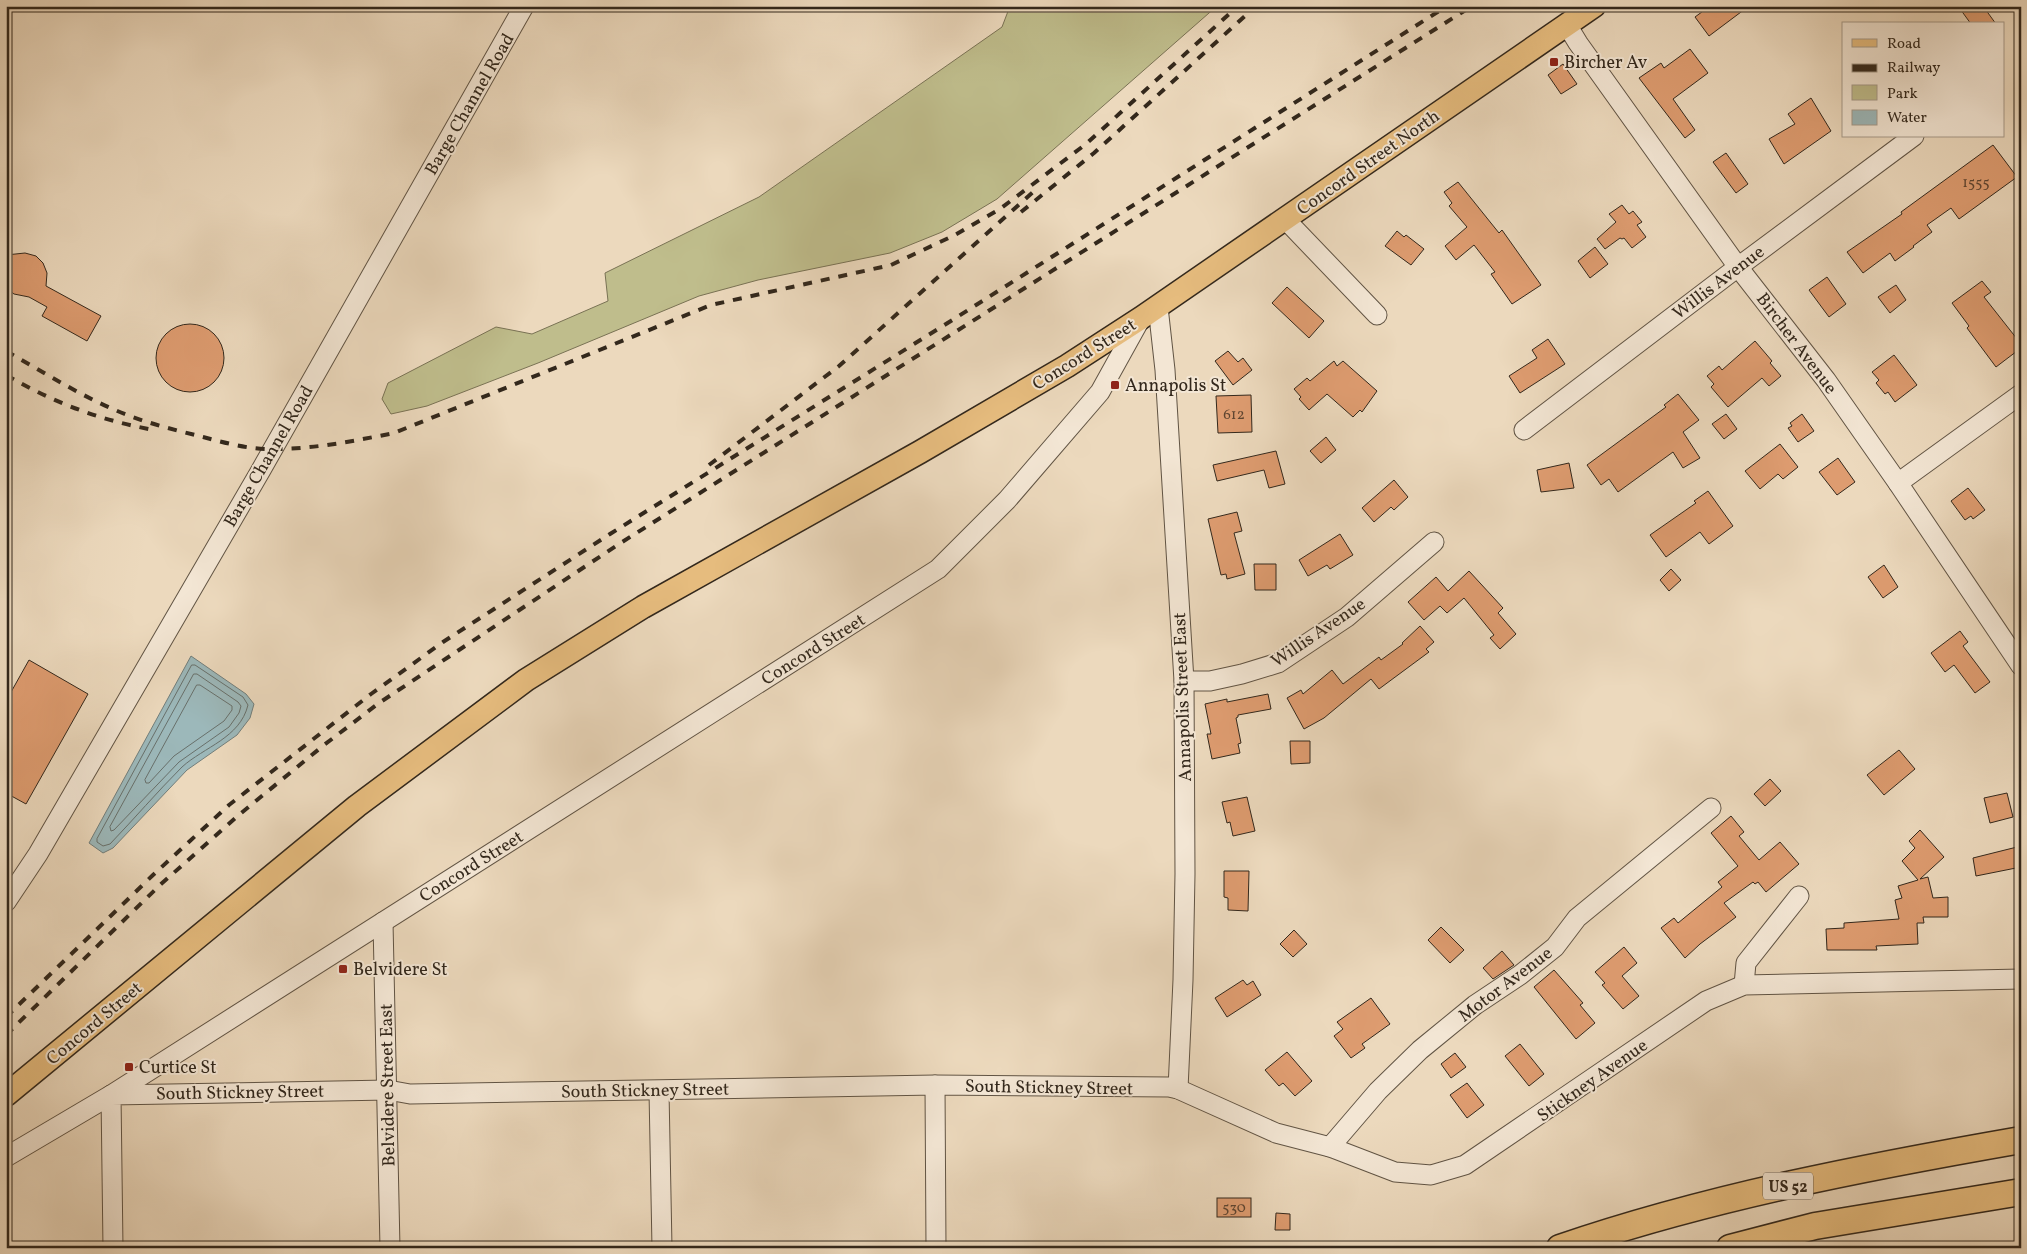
<svg xmlns="http://www.w3.org/2000/svg" width="2027" height="1254" font-family="Vollkorn,serif">
	<rect width="100%" height="100%" fill="#ecd9bd"/>
	<filter id="stains"><feTurbulence type="fractalNoise" baseFrequency=".004" numOctaves="4"/><feColorMatrix values="0 0 0 0 .2 0 0 0 0 .09 0 0 0 0 .02 0 0 0 .5 -.17"/></filter>
	<radialGradient id="worn" r=".72"><stop offset=".6" stop-color="#630" stop-opacity="0"/><stop offset="1" stop-color="#630" stop-opacity=".3"/></radialGradient>
	<polygon fill="#bfbd8c" stroke="#797254" points="1010,6 1217,6 997,199 942,232 890,253 758,280 699,296 538,363 427,406 391,414 382,399 388,383 496,327 532,334 608,301 605,273 759,197 1002,27"/>
	<polygon fill="#9cb8ba" stroke="#727e7b" points="191,656 246,694 254,704 250,718 237,735 187,770 113,848 103,853 89,843"/>
	<g fill="none" stroke-linecap="round" stroke-linejoin="round">
		<g stroke="#68706b" stroke-width="1">
			<path d="M192,665H195L243,697L248,705C240,738 204,747 182,767C157,792 134,819 110,844L103,846L97,842V839Z"/>
			<polygon points="194,674 197,674 238,702 241,706 239,713 229,727 179,762 114,830 111,831 110,827"/>
			<polygon points="197,685 200,685 232,706 232,710 224,721 174,756 149,783 146,783 145,780"/>
		</g>
	</g>
	<g fill="#de9c70" stroke="#33281c">
		<polygon points="1710,6 1749,6 1709,36 1695,17"/>
		<polygon points="1958,6 1983,6 1996,24 1971,24"/>
		<polygon points="1690,49 1708,73 1673,99 1695,130 1685,138 1639,78 1661,63 1664,68"/>
		<polygon points="1563,64 1577,84 1561,94 1548,75"/>
		<polygon points="1811,98 1831,131 1784,164 1769,139 1795,124 1788,114"/>
		<polygon points="1993,145 2017,177 1959,219 1951,208 1927,225 1932,232 1913,246 1914,247 1895,261 1890,253 1863,273 1847,252 1902,214 1901,212"/>
		<polygon points="1726,153 1748,184 1736,193 1713,162"/>
		<polygon points="1458,182 1499,233 1502,230 1541,285 1512,304 1491,274 1495,272 1474,245 1456,260 1445,246 1467,227 1449,206 1452,203 1444,192"/>
		<polygon points="1622,205 1629,214 1633,211 1642,222 1637,225 1646,237 1632,248 1624,238 1622,239 1620,238 1605,249 1597,239 1616,222 1609,214"/>
		<polygon points="1397,231 1404,237 1406,235 1424,249 1411,265 1385,246"/>
		<polygon points="1595,247 1608,264 1590,278 1578,261"/>
		<polygon points="25,253 36,256 43,263 47,273 46,286 101,316 87,341 42,316 47,307 29,297 14,294 6,288 6,255"/>
		<polygon points="1827,277 1846,304 1829,317 1809,290"/>
		<polygon points="1982,281 1991,292 1984,297 2021,344 2021,348 1996,367 1967,328 1969,326 1952,303"/>
		<polygon points="1896,285 1906,300 1890,313 1878,297"/>
		<polygon points="1287,287 1324,321 1309,338 1272,303"/>
		<circle cx="190" cy="358" r="34"/>
		<polygon points="1548,339 1565,364 1520,393 1509,376 1537,358 1532,350"/>
		<polygon points="1755,341 1772,361 1770,363 1781,376 1769,386 1762,378 1728,407 1711,387 1714,384 1707,376 1719,366 1722,370"/>
		<polygon points="1228,351 1238,362 1243,358 1252,370 1233,385 1215,361"/>
		<polygon points="1894,355 1917,385 1895,402 1888,392 1885,394 1876,383 1879,380 1872,372"/>
		<polygon points="1334,361 1337,366 1343,361 1377,391 1362,412 1360,410 1353,417 1327,394 1309,410 1299,399 1301,397 1294,389 1307,378 1310,381"/>
		<polygon points="1678,394 1699,420 1683,432 1700,458 1683,468 1673,452 1618,492 1609,479 1601,485 1587,465 1666,407 1664,405"/>
		<polygon points="1251,395 1252,432 1218,433 1216,396"/>
		<polygon points="1726,414 1737,429 1724,439 1712,424"/>
		<polygon points="1802,414 1814,431 1798,442 1788,428 1792,426 1790,423"/>
		<polygon points="1326,437 1336,450 1321,463 1310,451"/>
		<polygon points="1780,444 1798,467 1783,479 1778,474 1760,489 1745,471"/>
		<polygon points="1276,451 1285,484 1269,488 1264,470 1217,481 1213,465"/>
		<polygon points="1838,458 1855,482 1837,495 1819,472"/>
		<polygon points="1569,463 1574,488 1541,492 1537,470"/>
		<polygon points="1394,480 1408,497 1394,510 1391,507 1374,522 1362,508"/>
		<polygon points="1968,488 1985,510 1973,519 1971,516 1965,520 1951,501"/>
		<polygon points="1708,491 1733,526 1709,544 1700,532 1666,557 1650,535 1696,503 1694,501"/>
		<polygon points="1237,512 1242,531 1234,533 1245,574 1227,579 1226,574 1221,575 1208,519"/>
		<polygon points="1340,534 1353,555 1330,569 1327,565 1308,576 1299,560"/>
		<polygon points="1254,564 1276,564 1276,590 1255,590"/>
		<polygon points="1884,565 1898,587 1883,598 1868,577"/>
		<polygon points="1671,569 1681,580 1669,591 1660,580"/>
		<polygon points="1469,571 1503,608 1498,613 1516,634 1500,649 1490,638 1494,635 1464,598 1447,613 1440,606 1424,620 1408,602 1436,577 1448,591"/>
		<polygon points="1420,626 1434,642 1426,649 1429,652 1379,689 1371,679 1324,718 1304,729 1287,698 1301,690 1303,694 1332,670 1343,684 1379,657 1381,660 1403,644 1402,643"/>
		<polygon points="1960,631 1968,642 1963,646 1990,682 1975,693 1954,665 1945,672 1931,653"/>
		<polygon points="29,660 88,694 26,804 6,793 6,701"/>
		<polygon points="1268,694 1271,709 1238,715 1238,717 1236,718 1241,743 1238,744 1240,753 1212,759 1207,734 1211,734 1205,704 1227,699 1227,702"/>
		<polygon points="1290,741 1310,741 1310,763 1291,764"/>
		<polygon points="1899,750 1915,769 1884,795 1867,775"/>
		<polygon points="1770,779 1781,791 1765,806 1754,794"/>
		<polygon points="2007,793 2013,817 1990,823 1984,798"/>
		<polygon points="1247,797 1255,831 1233,836 1230,822 1227,823 1222,802"/>
		<polygon points="1731,816 1744,832 1739,836 1759,860 1780,842 1799,864 1766,892 1758,882 1755,884 1753,882 1724,903 1736,917 1700,944 1685,958 1661,928 1674,918 1678,923 1722,887 1718,882 1738,866 1711,833"/>
		<polygon points="1920,830 1944,857 1920,879 1928,877 1933,898 1948,897 1948,917 1923,917 1924,923 1917,923 1918,944 1876,946 1877,950 1827,950 1826,929 1844,928 1844,923 1899,919 1895,900 1902,898 1898,886 1918,880 1902,861 1915,848 1909,841"/>
		<polygon points="2021,846 2021,867 1976,876 1973,858"/>
		<polygon points="1224,871 1249,871 1248,911 1228,910 1228,898 1224,897"/>
		<polygon points="1441,927 1464,950 1450,963 1428,940"/>
		<polygon points="1294,930 1307,944 1293,957 1280,944"/>
		<polygon points="1624,947 1637,963 1622,976 1639,996 1623,1009 1602,985 1605,983 1595,972"/>
		<polygon points="1502,951 1514,965 1493,979 1483,968"/>
		<polygon points="1554,970 1583,1003 1580,1005 1595,1023 1576,1039 1534,987"/>
		<polygon points="1243,980 1247,985 1253,981 1261,995 1227,1017 1215,998"/>
		<polygon points="1371,998 1390,1024 1362,1044 1365,1048 1351,1058 1334,1036 1343,1029 1337,1022"/>
		<polygon points="1520,1044 1544,1074 1529,1086 1505,1056"/>
		<polygon points="1287,1052 1312,1081 1295,1096 1283,1083 1279,1086 1265,1070"/>
		<polygon points="1455,1053 1466,1067 1451,1078 1441,1064"/>
		<polygon points="1467,1083 1484,1105 1467,1118 1450,1095"/>
		<rect x="1217" y="1198" width="34" height="19"/>
		<polygon points="1276,1213 1290,1214 1290,1230 1275,1230"/>
	</g>
	<g fill="none" stroke-linecap="round" stroke-linejoin="round">
		<g stroke="#615444" stroke-width="21">
			<g id="minor">
				<polyline points="1567,25 1578,43 1738,267 1826,380 1898,483 2021,666"/>
				<polyline points="1285,219 1377,315"/>
				<polyline points="1158,307 1165,370 1184,681 1185,874 1183,980 1178,1089"/>
				<polyline points="1524,430 1738,267 1914,136"/>
				<polyline points="1898,483 2021,394"/>
				<polyline points="1184,681 1210,681 1242,674 1278,663 1347,617 1434,542"/>
				<polyline points="6,902 38,854 261,470 524,6"/>
				<polyline points="383,922 390,1248"/>
				<polyline points="1744,985 1746,963 1799,896"/>
				<polyline points="935,1085 936,1248"/>
				<polyline points="659,1091 662,1248"/>
				<polyline points="1330,1147 1378,1091 1420,1050 1475,1005 1520,975 1555,947 1577,918 1711,808"/>
				<polyline points="6,1157 111,1095 938,569 1007,500 1100,392 1141,318"/>
				<polyline points="113,1248 111,1095 388,1090 410,1094 935,1085 1169,1087 1178,1089 1276,1133 1330,1147 1395,1172 1431,1175 1465,1165 1706,1001 1744,985 2021,979"/>
			</g>
		</g>
		<g stroke="#33281c" stroke-width="25">
			<polyline id="major" points="6,1095 357,806 526,680 643,607 920,452 1067,366 1141,318 1594,6"/>
		</g>
		<g stroke="#33281c" stroke-width="29">
			<g id="highway">
				<path d="M1560,1248C1709,1197 1866,1167 2021,1140"/>
				<polyline points="1730,1248 1815,1226 2021,1192"/>
			</g>
		</g>
		<use href="#minor" stroke="#f3e6d4" stroke-width="19"/>
		<use href="#major" stroke="#e6bc7e" stroke-width="22"/>
		<use href="#highway" stroke="#e6bc7e" stroke-width="26"/>
		<g stroke="#33281c" stroke-width="4" stroke-dasharray="9 9" stroke-linecap="butt">
			<polyline points="1021,212 1094,153 1256,6"/>
			<path d="M6,351C47,374 87,400 130,416C154,425 179,431 203,437C226,443 251,450 274,449C314,449 354,441 394,433L711,305L891,265L955,235L1000,209L1086,144L1238,6"/>
			<path d="M6,375C55,403 99,420 154,430"/>
			<polyline points="709,465 839,366 1033,192"/>
			<polyline points="6,1017 153,875 229,805 371,694 443,642 610,534 954,319 1447,6"/>
			<polyline points="6,1035 160,885 240,814 324,745 379,703 619,544 1472,6"/>
		</g>
	</g>
	<g fill="#8f2418" stroke="#f3e6d4" stroke-width="2">
		<rect x="1549" y="57" width="10" height="10" rx="2.5"/>
		<rect x="1110" y="380" width="10" height="10" rx="2.5"/>
		<rect x="338" y="964" width="10" height="10" rx="2.5"/>
		<rect x="124" y="1062" width="10" height="10" rx="2.5"/>
	</g>
	<g text-anchor="middle" stroke-width="4" stroke-linejoin="round" paint-order="stroke">
		<g font-size="15" fill="#5e4531">
			<text x="1976" y="187">1555</text>
			<text x="1234" y="419">612</text>
			<text x="1234" y="1212">530</text>
		</g>
		<rect fill="#f3e6d4" stroke="#6d6153" stroke-width="1" x="1763" y="1172.5" width="50" height="27" rx="4"/>
		<g font-size="16" font-weight="bold" fill="#33281c">
			<text x="1788" y="1192">US 52</text>
		</g>
		<g font-size="18" fill="#33281c" stroke="#f3e6d4" text-anchor="start">
			<text x="1564" y="68">Bircher Av</text>
			<text x="1125" y="391">Annapolis St</text>
			<text x="353" y="975">Belvidere St</text>
			<text x="139" y="1073">Curtice St</text>
		</g>
		<g font-size="18" fill="#33281c" stroke="#f3e6d4">
			<text transform="translate(469 104) rotate(-60)" y="6">Barge Channel Road</text>
			<text transform="translate(1368 162) rotate(-35)" y="6">Concord Street North</text>
			<text transform="translate(1718 282) rotate(-37)" y="6">Willis Avenue</text>
			<text transform="translate(1797 343) rotate(53)" y="6">Bircher Avenue</text>
			<text transform="translate(1084 354) rotate(-32)" y="6">Concord Street</text>
			<text transform="translate(268 456) rotate(-60)" y="6">Barge Channel Road</text>
			<text transform="translate(1318 632) rotate(-34)" y="6">Willis Avenue</text>
			<text transform="translate(813 649) rotate(-32)" y="6">Concord Street</text>
			<text transform="translate(1182 697) rotate(-92)" y="6">Annapolis Street East</text>
			<text transform="translate(471 866) rotate(-32)" y="6">Concord Street</text>
			<text transform="translate(1505 984) rotate(-37)" y="6">Motor Avenue</text>
			<text transform="translate(94 1023) rotate(-40)" y="6">Concord Street</text>
			<text transform="translate(1592 1080) rotate(-35)" y="6">Stickney Avenue</text>
			<text transform="translate(387 1085) rotate(-91)" y="6">Belvidere Street East</text>
			<text transform="translate(1049 1087) rotate(1)" y="6">South Stickney Street</text>
			<text transform="translate(645 1090) rotate(-1)" y="6">South Stickney Street</text>
			<text transform="translate(240 1092) rotate(-1)" y="6">South Stickney Street</text>
		</g>
	</g>
	<rect width="2027" height="1254" fill="none" stroke="#ecd9bd" stroke-width="25"/>
	<rect x="8" y="8" width="2012" height="1239" fill="none" stroke="#33281c" stroke-width="2.5"/>
	<rect x="12" y="12" width="2002" height="1229" fill="none" stroke="#33281c"/>
	<rect x="1842" y="22" width="162" height="115" fill="#f3e6d4" stroke="#a69a8a"/>
	<rect x="1852" y="39" width="25" height="8" fill="#e6bc7e" stroke="#a69a8a"/>
	<text x="1887" y="48" font-size="15" fill="#33281c">Road</text>
	<rect x="1852" y="64" width="25" height="8" fill="#33281c" stroke="#a69a8a"/>
	<text x="1887" y="72" font-size="15" fill="#33281c">Railway</text>
	<rect x="1852" y="85" width="25" height="15" fill="#bfbd8c" stroke="#a69a8a"/>
	<text x="1887" y="98" font-size="15" fill="#33281c">Park</text>
	<rect x="1852" y="110" width="25" height="15" fill="#9cb8ba" stroke="#a69a8a"/>
	<text x="1887" y="122" font-size="15" fill="#33281c">Water</text>
	<rect width="100%" height="100%" filter="url(#stains)"/>
	<rect width="100%" height="100%" fill="url(#worn)"/>
</svg>
